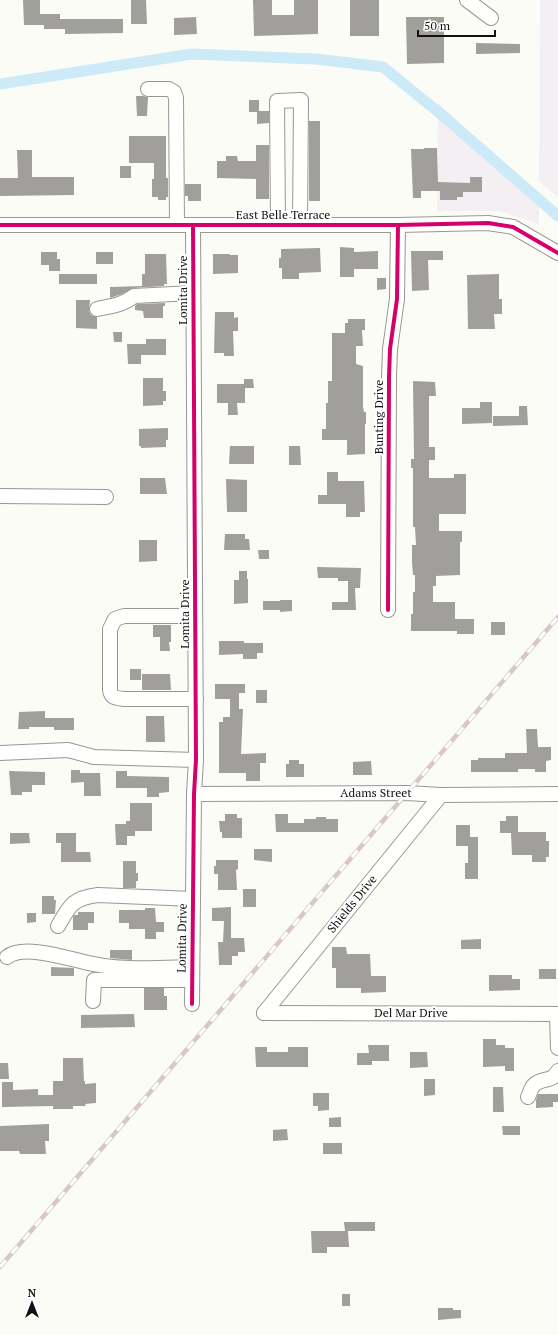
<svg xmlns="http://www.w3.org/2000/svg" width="558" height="1335" font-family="'PT Serif',serif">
	<rect width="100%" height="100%" fill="#fcfcf7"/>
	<g fill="#f4eff3">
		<polygon points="540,0 558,0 558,197 539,181"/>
		<polygon points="438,103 539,198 539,224 499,211 437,211"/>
	</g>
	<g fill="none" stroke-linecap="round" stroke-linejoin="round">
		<polyline stroke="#cceaf7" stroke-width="11" points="0,84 192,54 316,59 383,67 442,115 558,216"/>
	</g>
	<g fill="#a19f9c">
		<polygon points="23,0 40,0 40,14 60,14 60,19 123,19 123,33 65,34 65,29 44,29 44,25 24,25"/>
		<polygon points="131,0 146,0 147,24 131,24"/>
		<polygon points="253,0 272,0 272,15 294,15 294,0 318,0 318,34 254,36"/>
		<rect x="350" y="0" width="29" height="36"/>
		<polygon points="196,17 197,34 174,35 174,18"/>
		<polygon points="406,17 444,17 444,63 407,64"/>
		<polygon points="476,43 520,44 520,53 476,54"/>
		<polygon points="136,96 143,96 148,97 147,116 137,116"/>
		<polygon points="249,100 259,100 259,111 269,111 269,123 257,124 257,112 249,112"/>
		<rect x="309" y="121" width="11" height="80"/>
		<polygon points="129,136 166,136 166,178 168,178 168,197 166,197 166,200 158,200 158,197 152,197 152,179 154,179 154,163 129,163"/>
		<polygon points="256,145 269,145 269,199 256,199 256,179 217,178 217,161 226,161 226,156 237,156 238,161 256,161"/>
		<polygon points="424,148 437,148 438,182 470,183 470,177 482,177 482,192 463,192 463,197 457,197 457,200 440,200 440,191 421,191 421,198 413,198 411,149 424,149"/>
		<polygon points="17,150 32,150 32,177 74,177 74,195 0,196 0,178 18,178"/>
		<rect x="120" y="166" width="11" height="12"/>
		<polygon points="185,184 201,184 201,201 188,201 188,196 185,196"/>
		<polygon points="340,247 354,248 354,252 378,251 378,269 354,269 354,277 340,277"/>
		<polygon points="320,248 321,272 299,273 299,279 282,279 282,268 279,268 279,258 281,258 281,249"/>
		<polygon points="411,251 443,251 443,260 428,260 429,290 412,291"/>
		<polygon points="41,252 57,252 57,259 60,259 60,271 49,271 49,265 41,265"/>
		<rect x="96" y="252" width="17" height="12"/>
		<polygon points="145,254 166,254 167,284 164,284 164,286 133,288 122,294 110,298 110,287 142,286 142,274 145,274"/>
		<polygon points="213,254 230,254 230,255 238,255 238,273 213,274"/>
		<rect x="59" y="274" width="38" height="10"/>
		<polygon points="499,274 499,299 502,299 502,314 494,314 495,329 468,329 467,275"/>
		<polygon points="377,278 386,278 386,289 377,290"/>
		<polygon points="76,300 90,300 89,311 91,315 97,317 97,329 76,328"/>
		<polygon points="165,303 165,306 163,306 163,318 144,318 143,311 135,310 135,306 137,304"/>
		<polygon points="215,312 234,312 234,318 238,317 238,331 233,331 234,356 224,356 224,353 214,353"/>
		<polygon points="348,319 365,319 365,330 362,330 363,346 356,346 356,364 363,366 363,407 364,412 366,412 366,424 365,424 365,454 347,455 347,440 322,440 322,429 326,429 326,403 328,403 328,381 332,381 332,333 345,333 345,323 348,323"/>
		<polygon points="113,332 122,332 122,342 114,342"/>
		<polygon points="146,339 166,339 166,355 141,355 141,364 128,364 127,344 146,344"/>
		<polygon points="143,378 163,378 163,391 166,391 166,401 163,401 163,405 143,406"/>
		<polygon points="244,379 253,379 254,388 245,388 245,403 237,403 238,415 228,415 228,403 217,403 217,384 244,384"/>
		<polygon points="413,381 435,382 436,396 429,396 429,447 435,447 435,460 429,460 429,478 454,478 454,474 466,474 466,514 439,514 439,531 462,531 462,542 460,542 460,575 436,576 436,586 433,586 433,602 455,602 455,619 474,619 474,634 457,634 457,631 411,631 411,614 413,614 413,592 415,592 415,575 413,575 412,563 412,545 416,545 415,527 413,527 413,468 411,468 411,459 414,459"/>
		<polygon points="480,402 492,402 492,423 462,424 462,408 480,408"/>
		<polygon points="519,406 527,406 528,425 493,426 493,416 519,416"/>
		<polygon points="168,428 168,440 166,440 166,447 141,448 141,446 139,446 139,429"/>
		<polygon points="230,446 254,446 254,464 229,464"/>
		<polygon points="289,446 300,446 301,465 289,465"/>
		<polygon points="327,472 338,472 338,481 364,481 365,512 360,512 360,517 346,517 346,504 318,504 318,495 327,495"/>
		<polygon points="140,478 165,478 167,494 140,494"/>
		<polygon points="226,479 247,480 247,512 227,512"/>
		<polygon points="225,534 245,534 245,539 249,539 250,550 224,550"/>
		<polygon points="139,540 157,540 157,561 139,562"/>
		<polygon points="258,550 269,550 269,559 259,559"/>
		<polygon points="317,567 361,568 360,588 355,588 356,610 332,610 332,602 348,602 348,581 338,581 338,578 318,578"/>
		<polygon points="239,571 247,571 247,579 248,579 248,603 234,604 234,580 239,580"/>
		<polygon points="280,600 292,600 292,611 280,612 280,610 263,610 263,601 280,601"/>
		<rect x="491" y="622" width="14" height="13"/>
		<polygon points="153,625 171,625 171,642 169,642 170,651 160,651 160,637 153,637"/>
		<polygon points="219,641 244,641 244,643 263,643 263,653 257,653 257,659 243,659 243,654 219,655"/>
		<rect x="130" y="669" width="11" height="11"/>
		<polygon points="142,674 170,674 171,690 142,690"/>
		<polygon points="215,684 245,684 245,693 239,693 239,709 243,709 241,754 266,753 266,763 260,763 260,781 246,781 246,773 219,773 219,722 223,722 223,717 230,717 230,699 215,699"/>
		<rect x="256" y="690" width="11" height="13"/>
		<polygon points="45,711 45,718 74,718 74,730 54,730 54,727 29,727 29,729 18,729 19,712"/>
		<polygon points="146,716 164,716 165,742 146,742"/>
		<polygon points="526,729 537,729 538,747 551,747 551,760 546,761 546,772 535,772 535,769 518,769 518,772 471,772 471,760 478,760 478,758 505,758 505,753 527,753"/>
		<polygon points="289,760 299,760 299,764 304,764 304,777 286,777 286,764 289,764"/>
		<polygon points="371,761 372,775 353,775 353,762"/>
		<polygon points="71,770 80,770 80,773 100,773 101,796 84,796 84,782 71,783"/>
		<polygon points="9,771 45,772 45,785 32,785 32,792 22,792 22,795 11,795"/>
		<polygon points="116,771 127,771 127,776 169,777 169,792 159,793 159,797 147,797 147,788 116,788"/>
		<polygon points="130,803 152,803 152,831 135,831 135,836 127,836 127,845 116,845 115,824 126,824 126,821 130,821"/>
		<polygon points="225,814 237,814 237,818 242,818 242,838 222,838 222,832 220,832 219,821 225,821"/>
		<polygon points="275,814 288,814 288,823 304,823 304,819 316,819 316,817 326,817 326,819 338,819 338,832 276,832"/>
		<polygon points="506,816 518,816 518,832 546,832 546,841 549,841 549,857 546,857 546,862 532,862 532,855 512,855 511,833 500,833 500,821 506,821"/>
		<polygon points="456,825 470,825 470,837 478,837 478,879 465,879 465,863 468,863 468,846 456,846"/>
		<polygon points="10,833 29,833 30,843 10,844"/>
		<polygon points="56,833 76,833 76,852 90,852 91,862 61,862 61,843 56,843"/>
		<polygon points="254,849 272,849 272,862 254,860"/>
		<polygon points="216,860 238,860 238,869 236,870 237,890 218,890 218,874 214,874 214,866 216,866"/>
		<polygon points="123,861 136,861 136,873 138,873 138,881 136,881 136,888 123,888"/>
		<rect x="243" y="889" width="13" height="18"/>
		<polygon points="42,896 54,896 54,900 56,900 55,914 42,914"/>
		<polygon points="231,907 231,938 244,938 245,952 238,952 238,956 232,956 232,965 219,965 218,942 223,942 224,921 212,921 212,908"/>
		<polygon points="145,908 155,908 156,922 164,922 164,932 156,932 156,939 145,939 145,929 129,929 129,923 119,923 119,910 145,910"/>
		<polygon points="78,912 94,912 94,923 88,923 88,930 73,930 73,917 74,915 78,915"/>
		<polygon points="27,913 36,913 36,922 27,923"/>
		<polygon points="481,939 481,949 461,949 461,940"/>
		<polygon points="332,947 346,947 347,954 370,954 371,976 386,976 386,992 361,993 361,988 336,988 336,968 332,968"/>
		<polygon points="110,950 132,950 132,960 110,958"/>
		<polygon points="51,967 74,968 74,976 51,976"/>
		<rect x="539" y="969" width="17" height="10"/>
		<polygon points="489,975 512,975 512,979 520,979 520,990 489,991"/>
		<polygon points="144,988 164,988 164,996 167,996 167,1010 144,1010"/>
		<polygon points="134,1014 135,1027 81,1028 81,1015"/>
		<polygon points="483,1039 496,1039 496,1045 505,1045 505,1048 514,1048 514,1071 505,1071 505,1066 483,1067"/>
		<polygon points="368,1045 389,1045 389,1061 372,1061 372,1065 357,1065 357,1053 369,1053"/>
		<polygon points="255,1047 267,1047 267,1052 288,1052 288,1047 308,1047 308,1067 256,1067"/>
		<polygon points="410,1052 427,1052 428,1067 410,1068"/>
		<polygon points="63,1058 83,1058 84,1081 85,1081 85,1084 96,1083 96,1103 85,1104 86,1106 73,1106 73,1109 53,1109 53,1106 2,1107 2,1082 13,1082 13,1090 38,1089 38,1095 53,1095 53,1081 63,1081"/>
		<polygon points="0,1063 8,1063 9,1079 0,1079"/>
		<polygon points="424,1079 435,1079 435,1095 424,1096"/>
		<polygon points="493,1087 503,1087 504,1112 493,1112"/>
		<polygon points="313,1093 329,1093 329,1110 318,1111 318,1106 313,1106"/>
		<polygon points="538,1094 558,1094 558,1102 553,1102 553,1107 536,1108 536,1100"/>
		<polygon points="341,1117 341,1127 329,1127 329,1118"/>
		<polygon points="49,1124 49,1141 45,1141 46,1154 20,1154 19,1151 0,1151 0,1126"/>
		<polygon points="502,1126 520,1126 520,1135 503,1135"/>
		<polygon points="287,1129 288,1140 273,1141 273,1130"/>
		<rect x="323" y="1143" width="19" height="11"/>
		<polygon points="344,1222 375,1222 375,1231 348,1231 349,1247 327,1247 327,1253 312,1253 311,1231 345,1231"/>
		<rect x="342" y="1294" width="8" height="12"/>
		<polygon points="438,1308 453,1308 453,1310 461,1310 461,1318 438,1320"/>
	</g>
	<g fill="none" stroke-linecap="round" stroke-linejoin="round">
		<g stroke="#979795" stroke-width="16">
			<g id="minor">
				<polyline points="467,0 491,18"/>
				<polyline points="148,89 169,89 174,92 176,98 177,225"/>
				<polyline points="0,225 398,225 488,223 513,227 558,253"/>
				<polyline points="278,225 277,101 301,100 300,225"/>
				<path d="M97,309C111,306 123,305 134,296L193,293"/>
				<polyline points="0,496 106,497"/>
				<polyline points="388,610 389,377 390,349 397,299 398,225"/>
				<path d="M195,616H124L115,619L110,629V690C111,698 116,698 124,699H196"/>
				<polyline points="0,753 68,750 94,757 196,760"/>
				<polyline points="194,794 407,793 441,795 558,794"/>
				<path d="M58,926C70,905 73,898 98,895L193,899"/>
				<path d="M7,957C23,944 66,958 84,962C119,971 156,968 192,967"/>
				<polyline points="93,1001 94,980 192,980"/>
				<polyline points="192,1004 194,794 196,760 193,225"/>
				<polyline points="264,1013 558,1014"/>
				<polyline points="264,1013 441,795"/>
				<polyline points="557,1014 558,1048"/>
				<path d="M528,1097C530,1093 531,1088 534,1085C542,1077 552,1083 558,1071"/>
			</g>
		</g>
		<use href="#minor" stroke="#fffffe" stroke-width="14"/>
		<g stroke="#d9c6c7" stroke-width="4.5">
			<polyline id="rail" points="0,1267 558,617"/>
		</g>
		<use href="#rail" stroke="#fff" stroke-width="3" stroke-dasharray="9" stroke-linecap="butt"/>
		<g stroke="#fff" stroke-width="6">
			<g id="cycleway">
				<polyline points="0,225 398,225 488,223 513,227 558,253"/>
				<polyline points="388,610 389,377 390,349 397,299 398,225"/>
				<polyline points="192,1004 194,794 196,760 193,225"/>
			</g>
		</g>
		<use href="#cycleway" stroke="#d6006c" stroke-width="4"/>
	</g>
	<g text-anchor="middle" stroke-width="4" stroke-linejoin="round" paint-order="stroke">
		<g font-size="12" fill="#111" stroke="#fff">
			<text x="283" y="219">East Belle Terrace</text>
			<text transform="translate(183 290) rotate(-90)" y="4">Lomita Drive</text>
			<text transform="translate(379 417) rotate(-90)" y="4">Bunting Drive</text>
			<text transform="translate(185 614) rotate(-90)" y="4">Lomita Drive</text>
			<text x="376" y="797">Adams Street</text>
			<text transform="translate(352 904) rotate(-51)" y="4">Shields Drive</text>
			<text transform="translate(182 938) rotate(-89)" y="4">Lomita Drive</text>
			<text x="411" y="1017">Del Mar Drive</text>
		</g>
	</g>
	<g transform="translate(32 1303)" stroke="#ffffff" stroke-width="3" paint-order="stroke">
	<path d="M0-3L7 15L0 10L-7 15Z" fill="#111111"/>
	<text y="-6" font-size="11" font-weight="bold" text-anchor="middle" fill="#111111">N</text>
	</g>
	<path d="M418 30v6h77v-6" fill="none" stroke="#111111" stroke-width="2"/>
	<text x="424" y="30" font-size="12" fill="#111111" stroke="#ffffff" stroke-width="3" paint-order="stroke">50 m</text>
</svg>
